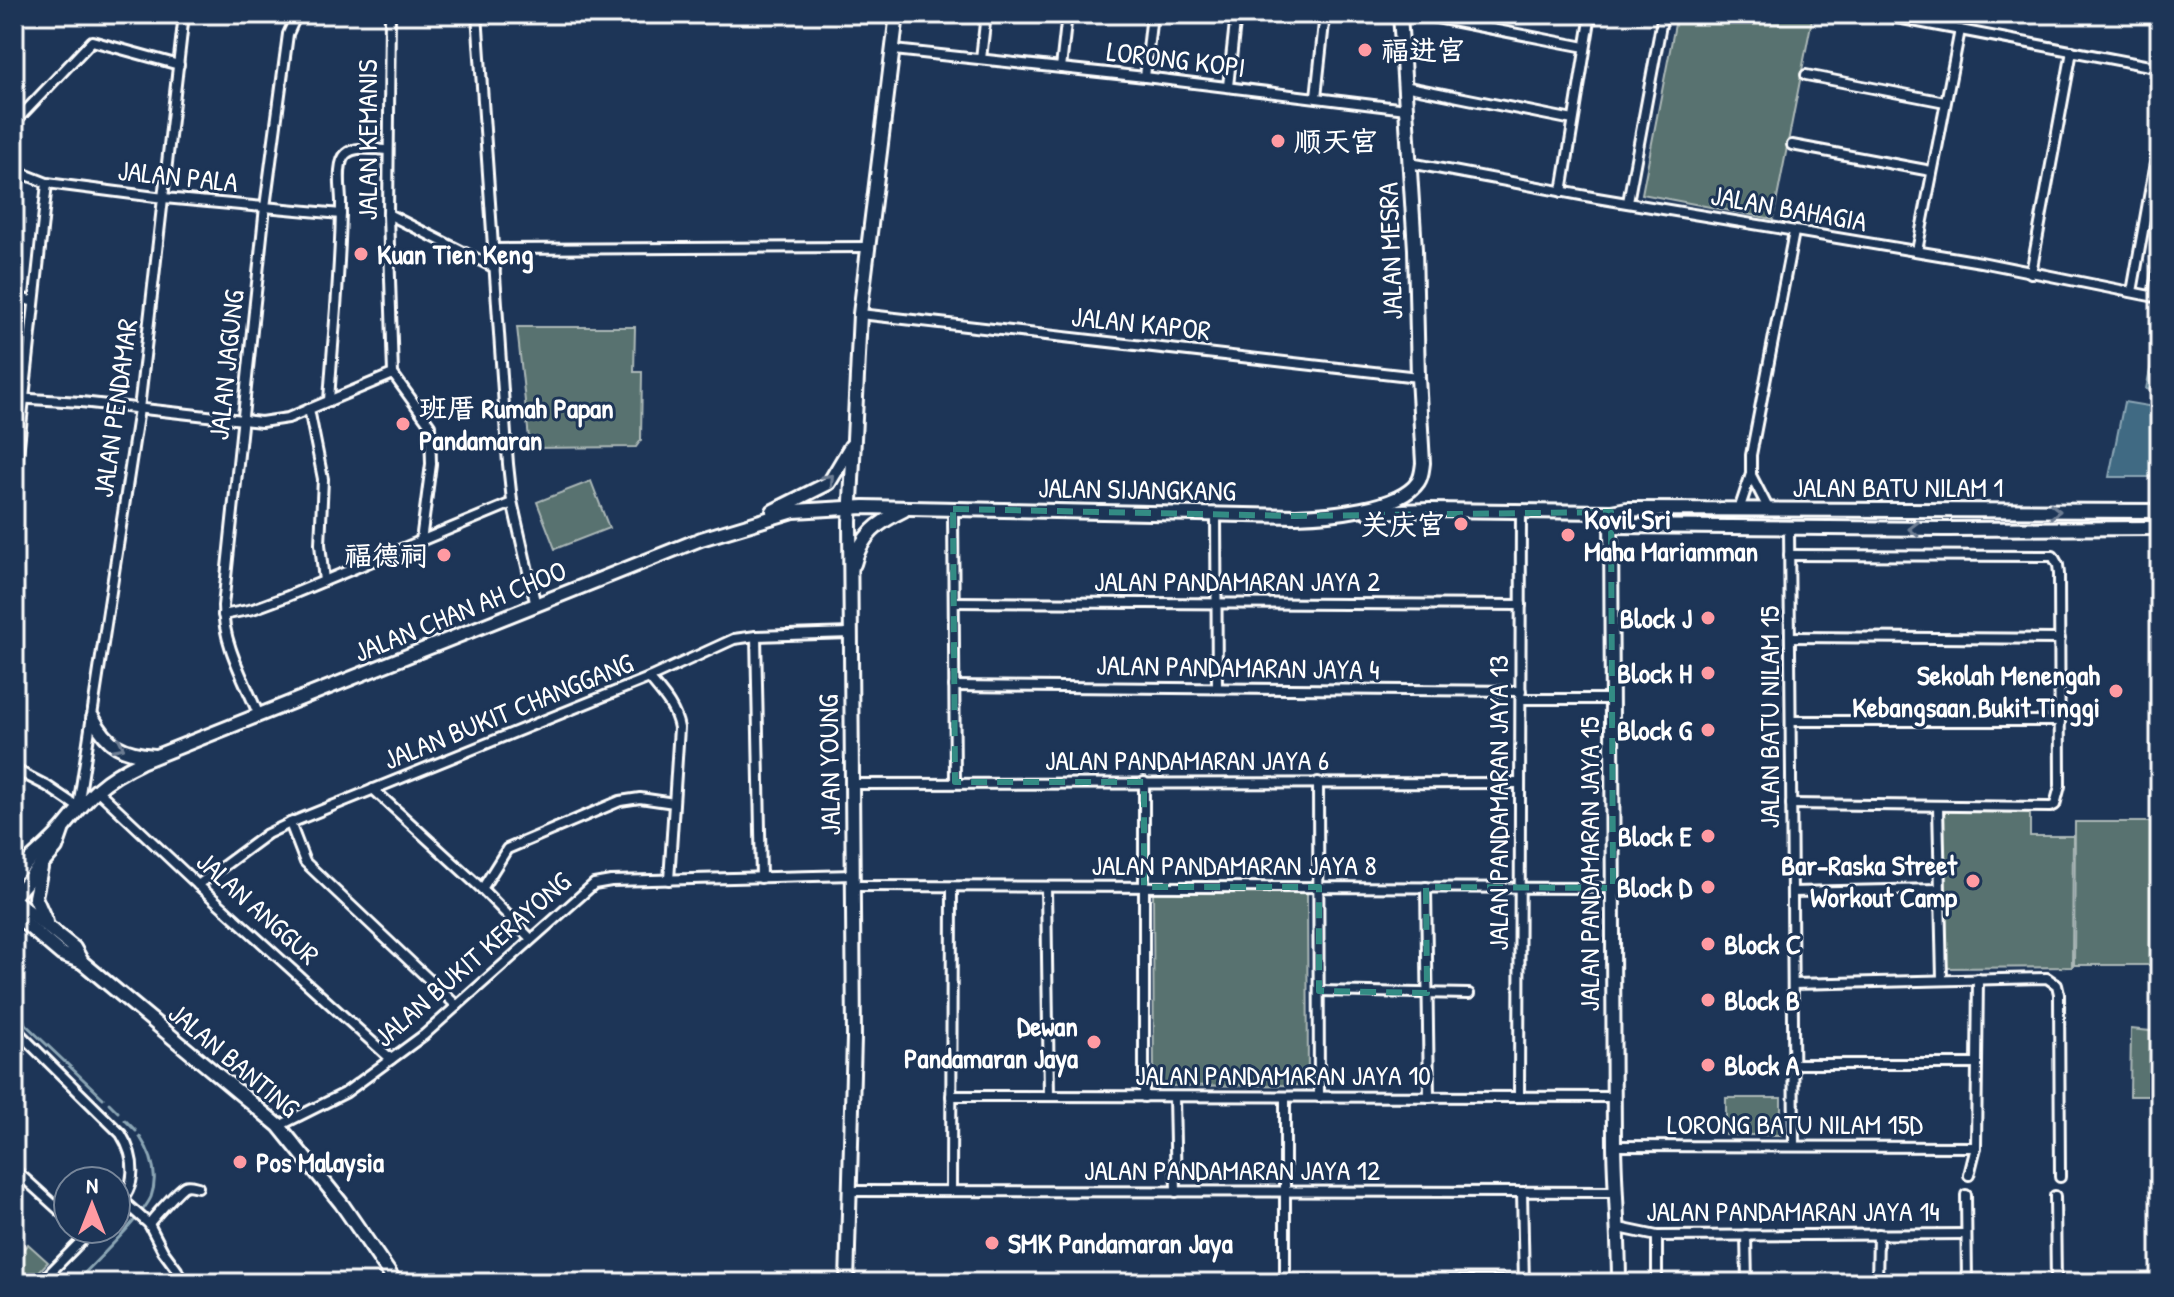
<svg xmlns="http://www.w3.org/2000/svg" width="2174" height="1297" font-family="'Patrick Hand','LXGW WenKai TC',sans-serif">
	<rect width="100%" height="100%" fill="#1d3557"/>
	<filter id="ink" filterUnits="userSpaceOnUse"><feTurbulence type="fractalNoise" baseFrequency=".0125" numOctaves="2"/><feDisplacementMap in="SourceGraphic" scale="16" xChannelSelector="R" yChannelSelector="G"/><feConvolveMatrix kernelMatrix="1 2 1 2 8 2 1 2 1" color-interpolation-filters="sRGB"/></filter>
	<g filter="url(#ink)">
		<g fill="#58726f" stroke="#acb8b7" stroke-width="2">
			<polygon points="1677,14 1813,14 1773,219 1642,194"/>
			<polygon points="517,327 635,327 634,372 642,372 641,440 636,447 530,448"/>
			<polygon points="591,481 609,528 555,549 537,502"/>
			<polygon points="1941,811 2030,811 2030,836 2073,836 2072,967 1944,968"/>
			<polygon points="2075,822 2160,822 2160,965 2074,965"/>
			<polygon points="1307,890 1308,1085 1154,1086 1153,891"/>
			<polygon points="2131,1029 2160,1032 2160,1096 2130,1096"/>
			<rect x="1726" y="1098" width="55" height="37"/>
			<polygon points="28,1244 48,1262 28,1283 14,1283 14,1259"/>
		</g>
		<g fill="#3f6b83" stroke="#8ca6b5" stroke-width="2">
			<polygon points="2160,322 2160,392 2146,389"/>
			<polygon points="2124,402 2160,408 2160,477 2109,477"/>
		</g>
		<g fill="none" stroke-linecap="round" stroke-linejoin="round">
			<g stroke="#8ca6b5" stroke-width="3">
				<polyline points="18,1004 25,1024 103,1098"/>
				<polyline points="109,1103 118,1112"/>
				<polyline points="125,1120 136,1131"/>
				<path d="M75,1283C92,1265 143,1216 151,1197C159,1175 152,1155 140,1137"/>
			</g>
			<g stroke="#fff" stroke-width="14">
				<g id="street">
					<polyline points="390,14 388,214 393,374 430,425 431,464 421,541"/>
					<polyline points="477,14 508,464 512,501 536,606"/>
					<polyline points="1415,14 1585,47"/>
					<polyline points="1876,14 2160,68"/>
					<polyline points="894,50 1145,77 1406,109"/>
					<polyline points="981,59 986,14"/>
					<polyline points="1061,68 1067,14"/>
					<polyline points="1806,75 1945,102"/>
					<polyline points="1145,77 1152,14"/>
					<polyline points="1228,86 1236,14"/>
					<polyline points="1404,86 1573,120"/>
					<polyline points="1316,97 1325,14"/>
					<polyline points="14,123 92,41 179,65"/>
					<polyline points="1792,145 1931,171"/>
					<polyline points="1410,163 1597,198 1981,262 2160,298"/>
					<polyline points="14,170 47,183 164,198 341,214"/>
					<polyline points="1562,192 1591,14"/>
					<polyline points="1628,202 1663,14"/>
					<polyline points="388,214 495,268"/>
					<polyline points="494,249 869,247"/>
					<polyline points="1917,251 1960,30"/>
					<polyline points="2031,273 2072,51"/>
					<polyline points="2132,292 2160,135"/>
					<polyline points="14,296 34,302"/>
					<polyline points="2153,296 2160,256"/>
					<polyline points="860,314 1418,377"/>
					<polyline points="14,398 81,402 261,422 288,418 393,374"/>
					<path d="M329,401C333,335 341,268 341,202C341,190 336,163 346,154C356,145 376,150 388,150"/>
					<polyline points="309,409 323,479 320,544 324,581"/>
					<polyline points="1751,475 1769,510"/>
					<polyline points="14,492 47,183"/>
					<polyline points="953,509 955,782"/>
					<polyline points="1739,510 1751,474 1751,455 1794,232"/>
					<polyline points="1216,515 1217,688"/>
					<polyline points="1789,527 1794,1146"/>
					<polyline points="1789,555 2053,556 2058,565 2059,574 2060,786 2055,805 2051,807 1791,804"/>
					<polyline points="954,602 1521,605"/>
					<polyline points="223,615 253,609 288,596 512,503"/>
					<polyline points="756,636 761,878"/>
					<polyline points="1790,637 2060,639"/>
					<path d="M649,678C663,695 675,707 679,728L669,880"/>
					<polyline points="954,686 1521,691"/>
					<polyline points="1521,699 1612,699"/>
					<path d="M259,716C245,681 223,645 223,606L265,207L288,34L297,14"/>
					<polyline points="1791,721 2060,721"/>
					<polyline points="14,769 47,786 78,807 139,409 184,14"/>
					<polyline points="1144,782 1144,1097"/>
					<polyline points="1318,782 1319,1097"/>
					<polyline points="853,784 1520,783"/>
					<polyline points="96,789 198,885 391,1059"/>
					<polyline points="373,789 482,889 531,939"/>
					<polyline points="1938,806 1942,979"/>
					<polyline points="290,823 305,862 457,1006"/>
					<polyline points="198,885 267,834 290,823 649,678 734,639 756,636 851,633"/>
					<polyline points="854,886 1613,888"/>
					<polyline points="1046,887 1049,1096"/>
					<polyline points="1426,887 1429,1097"/>
					<polyline points="482,889 507,849 620,801 640,798 674,803"/>
					<polyline points="1792,892 1939,889"/>
					<polyline points="1793,984 2047,978 2057,985 2059,994 2060,1177"/>
					<polyline points="1319,991 1469,994"/>
					<path d="M14,1028L121,1134C136,1158 138,1186 116,1207"/>
					<polyline points="1794,1064 1977,1064"/>
					<polyline points="951,1096 1615,1097"/>
					<polyline points="1174,1097 1176,1192"/>
					<polyline points="1285,1097 1285,1283"/>
					<polyline points="1519,1097 1521,510"/>
					<polyline points="279,1126 345,1093 424,1035 594,884 611,881 854,875"/>
					<polyline points="1614,1146 1976,1147"/>
					<polyline points="14,1169 68,1218"/>
					<polyline points="1969,1175 1976,1147 1978,979"/>
					<polyline points="850,1191 1615,1192"/>
					<polyline points="951,1191 952,887"/>
					<polyline points="1522,1192 1524,1283"/>
					<polyline points="1966,1195 1967,1283"/>
					<polyline points="2055,1196 2056,1283"/>
					<polyline points="123,1201 149,1224 163,1251 177,1270 182,1283"/>
					<path d="M149,1224C152,1219 181,1187 185,1186C189,1184 193,1186 198,1187"/>
					<polyline points="1619,1228 1657,1236 1966,1234"/>
					<polyline points="1746,1235 1747,1283"/>
					<polyline points="1285,1281 1524,1281"/>
					<polyline points="40,1283 93,1229"/>
					<polyline points="1657,1283 1657,1236"/>
					<polyline points="1877,1283 1878,1234"/>
				</g>
			</g>
			<g stroke="#fff" stroke-width="18">
				<g id="secondary">
					<polyline points="773,511 829,483 851,446"/>
					<polyline points="1368,512 1430,510 1611,512 1627,509 2160,511"/>
					<path d="M1611,512L1614,1146C1615,1192 1619,1237 1619,1283"/>
					<polyline points="1611,526 1945,529 2160,528"/>
					<path d="M854,564C861,535 879,522 904,510"/>
					<path d="M93,718C108,746 122,753 154,756"/>
					<polyline points="41,868 35,897 46,922"/>
					<path d="M14,875C30,859 50,844 64,827C91,794 101,781 141,762L701,539L794,511L864,507L1296,516C1327,515 1399,510 1418,482C1422,476 1422,470 1423,463L1418,377L1415,249L1400,14"/>
					<polyline points="14,896 56,848 62,831"/>
					<polyline points="14,900 74,948 82,962 279,1126 341,1203 396,1283"/>
					<polyline points="14,914 61,954 82,962"/>
					<polyline points="847,1283 854,1038 850,522 860,314 897,14"/>
				</g>
			</g>
			<use href="#street" stroke="#1d3557" stroke-width="8"/>
			<use href="#secondary" stroke="#1d3557" stroke-width="12"/>
		</g>
		<defs><path id="oneway-chevron" d="M-2-3.5L2.5 0L-2 3.5" fill="none" stroke-width="1.6" stroke-linecap="round" stroke-linejoin="round" transform="scale(2)"/></defs>
		<g stroke="#6c7c92">
			<use href="#oneway-chevron" transform="translate(829 479) rotate(-47)"/>
			<use href="#oneway-chevron" transform="translate(2055 511)"/>
			<use href="#oneway-chevron" transform="translate(1914 529) rotate(-179)"/>
			<use href="#oneway-chevron" transform="translate(119 746) rotate(27)"/>
		</g>
	</g>
	<path fill="none" stroke="#338b84" stroke-width="6" stroke-dasharray="16 10" stroke-linejoin="round" d="M953,509L1296,516L1611,512L1613,888L1426,887L1427,993L1319,991V887H1144V782H955Z"/>
	<g fill="#ff9aa2" stroke="#1d3557" stroke-width="3">
		<circle cx="1365" cy="50" r="8"/>
		<circle cx="1278" cy="141" r="8"/>
		<circle cx="361" cy="254" r="8"/>
		<circle cx="403" cy="424" r="8"/>
		<circle cx="1461" cy="524" r="8"/>
		<circle cx="1568" cy="535" r="8"/>
		<circle cx="444" cy="555" r="8"/>
		<circle cx="1708" cy="618" r="8"/>
		<circle cx="1708" cy="673" r="8"/>
		<circle cx="2116" cy="691" r="8"/>
		<circle cx="1708" cy="730" r="8"/>
		<circle cx="1708" cy="836" r="8"/>
		<circle cx="1973" cy="881" r="8"/>
		<circle cx="1708" cy="887" r="8"/>
		<circle cx="1708" cy="944" r="8"/>
		<circle cx="1708" cy="1000" r="8"/>
		<circle cx="1094" cy="1042" r="8"/>
		<circle cx="1708" cy="1065" r="8"/>
		<circle cx="240" cy="1162" r="8"/>
		<circle cx="992" cy="1243" r="8"/>
	</g>
	<g text-anchor="middle" stroke-width="6" stroke-linejoin="round" paint-order="stroke">
		<g font-size="28" font-weight="bold" fill="#fff" stroke="#1d3557" text-anchor="start">
			<text x="1381" y="60">福进宫</text>
			<text x="1294" y="151">顺天宫</text>
			<text x="377" y="264">Kuan Tien Keng</text>
			<text x="419" y="418">班厝 Rumah Papan<tspan x="419" dy="32">Pandamaran</tspan></text>
			<text x="1584" y="529">Kovil Sri<tspan x="1584" dy="32">Maha Mariamman</tspan></text>
			<text x="1445" y="534" text-anchor="end">关庆宫</text>
			<text x="428" y="565" text-anchor="end">福德祠</text>
			<text x="1692" y="628" text-anchor="end">Block J</text>
			<text x="1692" y="683" text-anchor="end">Block H</text>
			<text x="2100" y="685" text-anchor="end">Sekolah Menengah<tspan x="2100" dy="32">Kebangsaan Bukit Tinggi</tspan></text>
			<text x="1692" y="740" text-anchor="end">Block G</text>
			<text x="1692" y="846" text-anchor="end">Block E</text>
			<text x="1957" y="875" text-anchor="end">Bar-Raska Street<tspan x="1957" dy="32">Workout Camp</tspan></text>
			<text x="1692" y="897" text-anchor="end">Block D</text>
			<text x="1724" y="954">Block C</text>
			<text x="1724" y="1010">Block B</text>
			<text x="1078" y="1036" text-anchor="end">Dewan<tspan x="1078" dy="32">Pandamaran Jaya</tspan></text>
			<text x="1724" y="1075">Block A</text>
			<text x="256" y="1172">Pos Malaysia</text>
			<text x="1008" y="1253">SMK Pandamaran Jaya</text>
		</g>
		<g font-size="28" fill="#fff" stroke="#1d3557">
			<text transform="translate(1176 59) rotate(7)" y="10">LORONG KOPI</text>
			<text transform="translate(367 140) rotate(-90)" y="10">JALAN KEMANIS</text>
			<text transform="translate(178 176) rotate(6)" y="10">JALAN PALA</text>
			<text transform="translate(1789 208) rotate(10)" y="10">JALAN BAHAGIA</text>
			<text transform="translate(1390 251) rotate(-92)" y="10">JALAN MESRA</text>
			<text transform="translate(1141 323) rotate(6)" y="10">JALAN KAPOR</text>
			<text transform="translate(226 365) rotate(-84)" y="10">JALAN JAGUNG</text>
			<text transform="translate(115 408) rotate(-82)" y="10">JALAN PENDAMAR</text>
			<text x="1898" y="497">JALAN BATU NILAM 1</text>
			<text transform="translate(1137 489) rotate(1)" y="10">JALAN SIJANGKANG</text>
			<text x="1237" y="591">JALAN PANDAMARAN JAYA 2</text>
			<text transform="translate(460 611) rotate(-22)" y="10">JALAN CHAN AH CHOO</text>
			<text transform="translate(1238 667) rotate(1)" y="10">JALAN PANDAMARAN JAYA 4</text>
			<text transform="translate(508 711) rotate(-22)" y="10">JALAN BUKIT CHANGGANG</text>
			<text transform="translate(1769 717) rotate(-90)" y="10">JALAN BATU NILAM 15</text>
			<text x="1187" y="770">JALAN PANDAMARAN JAYA 6</text>
			<text transform="translate(829 765) rotate(-91)" y="10">JALAN YOUNG</text>
			<text transform="translate(1498 803) rotate(-90)" y="10">JALAN PANDAMARAN JAYA 13</text>
			<text transform="translate(1589 864) rotate(-90)" y="10">JALAN PANDAMARAN JAYA 15</text>
			<text x="1234" y="875">JALAN PANDAMARAN JAYA 8</text>
			<text transform="translate(258 908) rotate(42)" y="10">JALAN ANGGUR</text>
			<text transform="translate(472 959) rotate(-41)" y="10">JALAN BUKIT KERAYONG</text>
			<text transform="translate(234 1060) rotate(40)" y="10">JALAN BANTING</text>
			<text x="1283" y="1085">JALAN PANDAMARAN JAYA 10</text>
			<text x="1795" y="1134">LORONG BATU NILAM 15D</text>
			<text x="1232" y="1180">JALAN PANDAMARAN JAYA 12</text>
			<text x="1793" y="1221">JALAN PANDAMARAN JAYA 14</text>
		</g>
	</g>
	<rect width="2174" height="1297" fill="none" stroke="#1d3557" stroke-width="48"/>
	<rect x="24" y="24" width="2126" height="1249" fill="none" stroke="#fff" stroke-width="3" filter="url(#ink)"/>
	<g transform="translate(92 1205)"><circle r="38" fill="#1d3557" stroke="#77869a" stroke-width="2"/>
	<path d="M0-6L14 30L0 20L-14 30Z" fill="#ff9aa2"/>
	<text y="-12" font-size="22" font-weight="bold" text-anchor="middle" fill="#ffffff">N</text>
	</g>
</svg>
